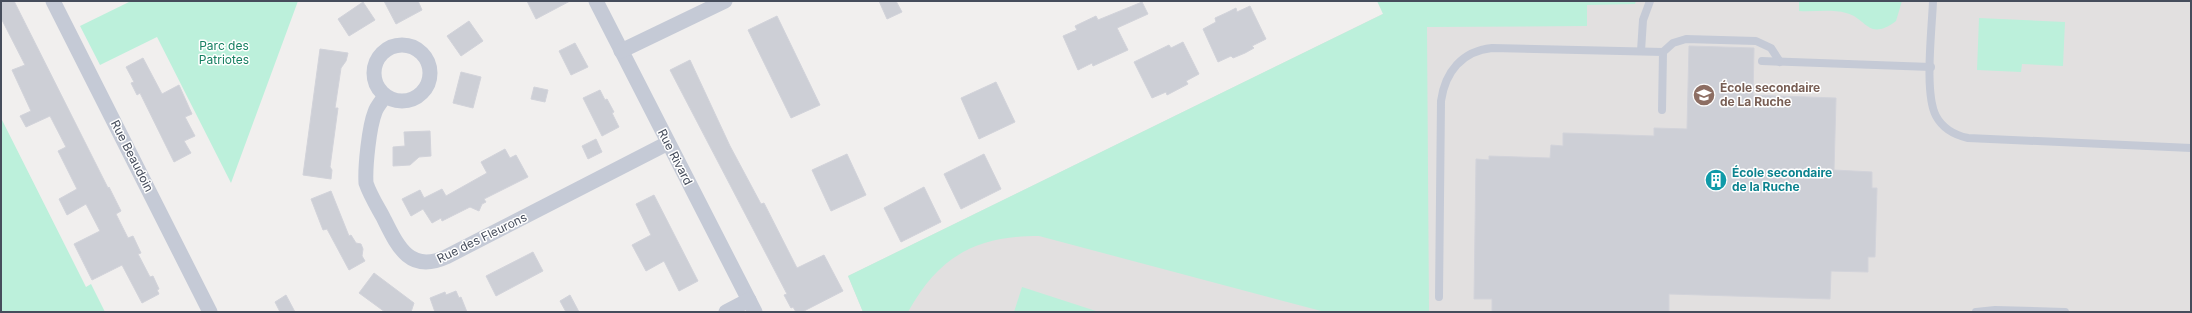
<svg xmlns="http://www.w3.org/2000/svg" width="2192" height="313" font-family="Inter,sans-serif">
	<rect width="100%" height="100%" fill="#f1efee"/>
	<polygon fill="#e2e0e0" points="1409,1 2191,1 2191,312 863,312 848,276"/>
	<g fill="#bcf0db">
		<polygon points="131,1 298,1 231,183 157,37 100,65 80,26"/>
		<path d="M1377,1H1636L1635,4L1587,5V26L1427,27L1429,312H1325L1039,236C976,236 939,256 908,312H863L848,276L1383,14Z"/>
		<path d="M1799,1H1902L1896,21C1868,42 1867,18 1846,13C1832,9 1814,12 1799,11Z"/>
		<polygon points="1979,18 2065,22 2063,66 2022,64 2021,72 1977,70"/>
		<polygon points="1,118 86,287 91,284 105,312 1,312"/>
		<polygon points="1022,287 1099,312 1014,312"/>
	</g>
	<g fill="#cdcfd6" stroke="#d2d3da">
		<polygon points="1,1 14,1 108,188 109,187 121,211 116,214 128,238 133,236 141,253 138,254 150,277 153,276 159,289 157,290 159,294 142,303 122,265 92,280 74,244 100,231 86,204 67,215 59,199 77,189 58,151 66,147 50,116 26,127 20,116 31,111 12,70 25,65 1,18"/>
		<polygon points="384,1 418,1 422,10 396,24"/>
		<polygon points="527,1 570,1 536,19"/>
		<polygon points="879,1 896,1 902,12 887,19"/>
		<polygon points="363,2 375,20 349,36 338,19"/>
		<polygon points="1142,2 1148,14 1117,28 1128,50 1093,66 1092,63 1078,70 1063,36 1077,30 1075,26 1096,16 1098,20"/>
		<polygon points="1250,6 1266,39 1252,46 1254,48 1245,53 1233,58 1231,56 1218,62 1203,29 1216,22 1215,18 1226,13 1236,8 1237,12"/>
		<polygon points="777,16 820,105 791,118 748,30"/>
		<polygon points="469,21 483,41 461,56 447,36"/>
		<polygon points="1183,42 1199,74 1186,81 1188,84 1167,95 1166,92 1152,98 1134,62 1169,45 1171,48"/>
		<polygon points="575,43 588,67 571,75 559,51"/>
		<polygon points="1689,46 1754,48 1753,95 1836,98 1834,170 1872,172 1872,188 1877,188 1875,257 1868,257 1868,272 1831,271 1830,299 1669,294 1669,312 1492,312 1492,299 1474,299 1476,159 1489,160 1489,156 1550,158 1551,145 1563,146 1563,133 1654,136 1654,128 1687,129"/>
		<polygon points="320,49 348,53 346,61 341,68 335,108 338,108 330,167 332,170 331,179 303,175"/>
		<polygon points="143,58 162,94 179,85 192,114 185,117 195,136 184,141 191,153 174,162 140,93 137,95 131,83 134,82 126,67"/>
		<polygon points="690,60 730,146 761,204 764,203 797,268 824,255 843,291 802,312 796,312 793,307 791,308 784,295 787,294 670,70"/>
		<polygon points="461,72 481,77 473,108 453,103"/>
		<polygon points="996,82 1015,122 979,139 961,98"/>
		<polygon points="534,87 548,90 545,102 531,99"/>
		<polygon points="600,90 605,100 607,99 614,112 612,113 619,127 602,136 583,98"/>
		<polygon points="430,131 431,156 419,157 410,165 393,166 393,147 405,146 404,132"/>
		<polygon points="596,139 602,152 588,159 582,146"/>
		<polygon points="505,149 510,158 516,155 528,177 484,199 486,202 482,204 479,211 470,207 442,221 441,218 432,223 423,209 411,216 402,199 420,190 424,198 442,189 446,196 487,173 481,162"/>
		<polygon points="847,154 866,195 831,211 812,170"/>
		<polygon points="984,154 1001,189 961,209 944,174"/>
		<polygon points="924,187 941,222 901,242 884,208"/>
		<polygon points="331,191 349,236 351,235 356,243 361,244 363,249 362,256 365,261 349,270 327,229 323,230 311,199"/>
		<polygon points="654,195 698,281 679,291 664,261 646,271 632,245 651,235 636,204"/>
		<polygon points="533,252 543,271 496,296 486,276"/>
		<polygon points="374,273 414,303 411,312 385,312 359,293"/>
		<polygon points="456,291 459,298 461,297 467,312 435,312 430,298 445,292 446,295"/>
		<polygon points="286,295 295,312 280,312 275,302"/>
		<polygon points="570,295 579,312 566,312 560,301"/>
	</g>
	<g fill="none" stroke-linecap="round" stroke-linejoin="round">
		<g stroke="#c5cad6" stroke-width="8">
			<path d="M1933,1C1932,29 1924,93 1936,116C1943,129 1954,135 1968,138L2191,148"/>
			<polyline points="1641,51 1643,20 1650,1"/>
			<polyline points="1663,52 1673,43 1686,39 1756,41 1771,48 1780,62"/>
			<polyline points="1762,61 1931,67"/>
			<path d="M1439,297L1441,101C1445,72 1462,51 1492,48L1663,52L1662,110"/>
			<polyline points="1976,312 1995,310 2065,312"/>
		</g>
		<g stroke="#c5cad6" stroke-width="15">
			<polyline points="53,1 210,312"/>
			<polyline points="596,1 755,312"/>
			<circle cx="402" cy="73" r="28"/>
			<polyline points="621,51 725,1"/>
			<path d="M385,96C382,101 377,106 375,112C369,127 365,167 366,183C370,195 377,206 383,217C397,245 409,274 446,257L668,143"/>
			<polyline points="726,312 749,300"/>
		</g>
	</g>
	<defs>
		<g id="school-disc" transform="scale(1.15)"><circle r="9.5" fill="#8d6e63" stroke="#fff"/><path d="M0-5L7-2L0 1L-7-2ZM-4 1L0 2.5L4 1V4Q0 6-4 4Z" fill="#fff"/></g>
		<g id="building-disc" transform="scale(1.15)"><circle r="9.5" fill="#0f9aa8" stroke="#fff"/><path d="M-4-6H4V6H1V3H-1V6H-4ZM-2.5-4.3h1.7v1.8h-1.7ZM.8-4.3h1.7v1.8H.8ZM-2.5-1h1.7V.8h-1.7ZM.8-1h1.7V.8H.8Z" fill="#fff"/></g>
	</defs>
	<g fill-rule="evenodd">
		<use href="#school-disc" x="1704" y="95"/>
		<use href="#building-disc" x="1716" y="180"/>
	</g>
	<g text-anchor="middle" stroke-width="3" stroke-linejoin="round" paint-order="stroke">
		<g font-size="12" fill="#157f61" stroke="#fff">
			<text x="224" y="50">Parc des<tspan x="224" dy="14">Patriotes</tspan></text>
		</g>
		<g font-size="12" font-weight="bold" fill="#785e54" stroke="#fff" text-anchor="start">
			<text x="1720" y="92">École secondaire<tspan x="1720" dy="14">de La Ruche</tspan></text>
		</g>
		<g font-size="12" fill="#464d5c" stroke="#fff">
			<text transform="translate(132 156) rotate(63)" y="4">Rue Beaudoin</text>
			<text transform="translate(675 157) rotate(63)" y="4">Rue Rivard</text>
			<text transform="translate(482 238) rotate(-26)" y="4">Rue des Fleurons</text>
		</g>
		<g font-size="12" font-weight="bold" fill="#0d838f" stroke="#fff" text-anchor="start">
			<text x="1732" y="177">École secondaire<tspan x="1732" dy="14">de la Ruche</tspan></text>
		</g>
	</g>
	<rect width="2192" height="313" fill="none" stroke="#464d5c" stroke-width="4"/>
</svg>
